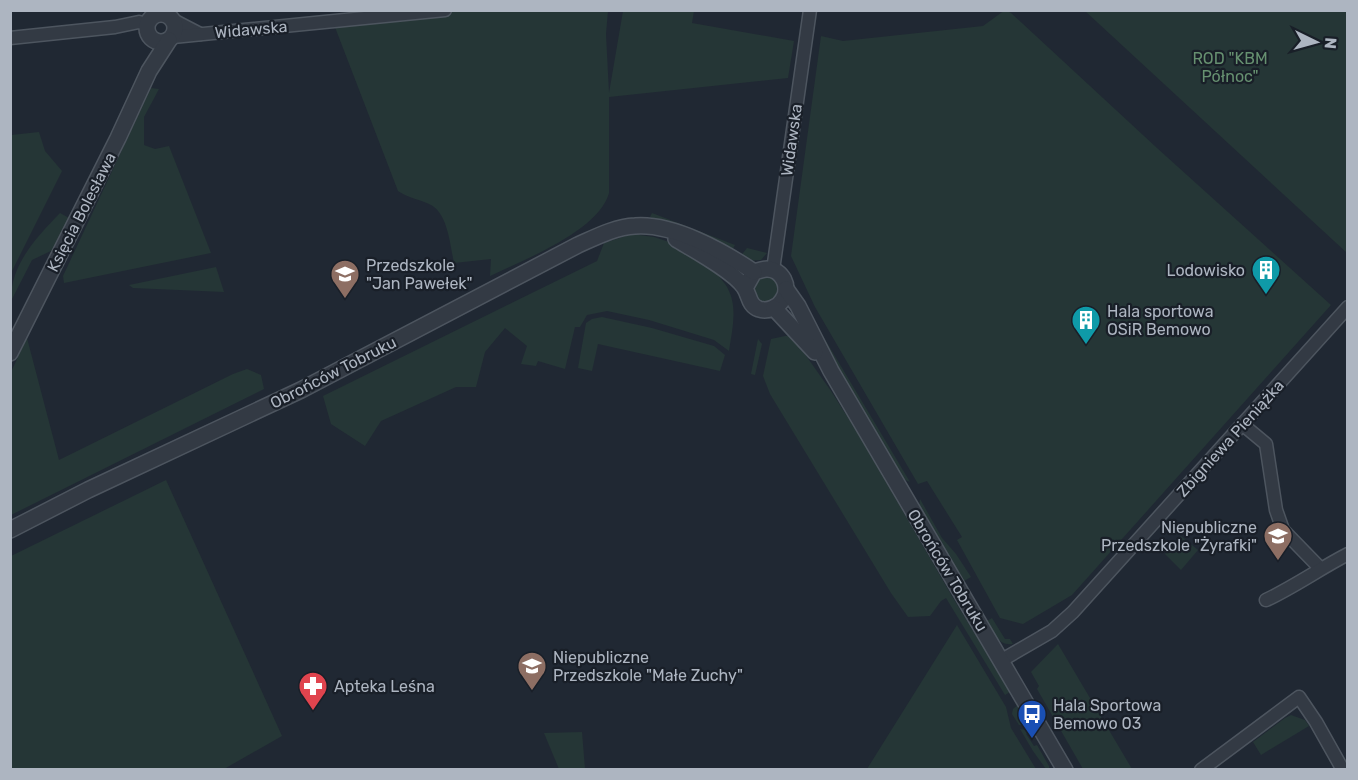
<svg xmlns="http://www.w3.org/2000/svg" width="1358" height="780" font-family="Rubik,sans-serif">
	<rect width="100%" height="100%" fill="#202833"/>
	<g fill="#253636">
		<path d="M445,10L608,11L606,34L609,93L623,11H694L692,23L794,41L788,78L609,97V193C599,231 523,260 490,276L491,259L454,263C450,245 448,212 429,204C418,199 408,198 398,191L333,22Z"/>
		<polygon points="1005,10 1011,13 1157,148 1331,305 1072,595 1023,624 1000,618 957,540 962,537 927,481 918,484 815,307 791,256 821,36 843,41 983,26"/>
		<polygon points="1085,11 1347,11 1347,253"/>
		<polygon points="151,88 159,89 144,117 144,145 155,149 169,146 211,253 64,283 63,276"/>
		<polygon points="39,132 45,151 62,171 11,273 11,135"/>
		<path d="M60,213L69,218L53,250L32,260L11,301C10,265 36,238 60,213Z"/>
		<polygon points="652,213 735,245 731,252 710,240 650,217"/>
		<path d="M632,234L654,237L678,245L718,273C720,280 725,282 728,289C738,308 732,330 729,351L714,340L649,320L607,311L587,315L580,327H575L565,369L538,361L536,366L521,364L527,346L505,328L485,352L476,387H456L381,421L365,446L331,424L323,396L597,261L604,243Z"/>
		<polygon points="747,248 767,253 761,260 746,261 739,258"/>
		<polygon points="216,267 224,292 133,288 129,285"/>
		<circle cx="766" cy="290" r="13"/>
		<polygon points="811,316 910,482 903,479 808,317"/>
		<polygon points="602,317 652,328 714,346 725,355 720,371 598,344 592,371 578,368 586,323 592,319"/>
		<polygon points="785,336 792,336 831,391 857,432 953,598 1010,692 1005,695 946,598 941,601 930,616 908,617 891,593 770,394 763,376 771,339"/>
		<polygon points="27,338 59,460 233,374 247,369 261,375 264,389 11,515 11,372"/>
		<polygon points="758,339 762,344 755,375 751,374"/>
		<polygon points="166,480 282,736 224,769 11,769 11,556"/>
		<polygon points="920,499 942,538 956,554 971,577 964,581 919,507"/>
		<polygon points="1181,536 1198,550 1181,570 1165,554"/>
		<path d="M992,618L1005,639H1010L1013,644C998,646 994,633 987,621Z"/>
		<polygon points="957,625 1006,707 1011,728 1036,769 867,769"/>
		<polygon points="1058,644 1132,769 1083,769 1037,689 1039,686 1031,672"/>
		<polygon points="1018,705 1029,724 1026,726 1019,725 1012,714 1013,709"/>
		<polygon points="1291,715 1305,720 1309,726 1261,755 1253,742 1285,718"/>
		<polygon points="1020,729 1027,730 1028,732 1026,734 1034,746 1037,745 1049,766 1049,769 1046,769 1033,751"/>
		<polygon points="582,732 585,769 559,769 544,733"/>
	</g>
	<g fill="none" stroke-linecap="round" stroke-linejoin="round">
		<g stroke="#4d555f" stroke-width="15">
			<g id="minor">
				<polyline points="173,20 200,34"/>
				<polyline points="173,37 445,10"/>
				<polyline points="10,38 115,27 139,22 147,24"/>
				<polyline points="773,270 810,10"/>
				<polyline points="1242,424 1266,444 1276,510 1283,530 1320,568"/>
				<path d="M1266,600C1294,587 1319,569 1348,554"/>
				<polyline points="1002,660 1052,631 1073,612 1348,307"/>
				<polyline points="1201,770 1299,697 1316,722 1343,770"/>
			</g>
		</g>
		<g stroke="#4d555f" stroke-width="18">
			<g id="tertiary">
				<circle cx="161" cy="28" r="14"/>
				<path d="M676,239C694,250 733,271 744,287C750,295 748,305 759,309C768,312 779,307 783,299C791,287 782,269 767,269C763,269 758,271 754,272L745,288"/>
				<polyline points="786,289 798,306 831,371 1065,770"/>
				<polyline points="774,308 815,352"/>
				<polyline points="10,353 118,138 149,71 169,40"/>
				<path d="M10,530L88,490L301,390L578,245C596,237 615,227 635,226C673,223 723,251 754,272"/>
			</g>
		</g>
		<use href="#minor" stroke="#333a44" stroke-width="12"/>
		<use href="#tertiary" stroke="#333a44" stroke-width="15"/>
	</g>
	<defs>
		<g id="building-pin" transform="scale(1.5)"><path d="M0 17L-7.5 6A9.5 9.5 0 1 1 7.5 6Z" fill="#0f9aa8" stroke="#191f28"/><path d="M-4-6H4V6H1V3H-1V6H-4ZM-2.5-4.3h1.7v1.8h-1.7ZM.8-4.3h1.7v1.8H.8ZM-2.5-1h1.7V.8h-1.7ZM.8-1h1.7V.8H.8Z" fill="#fff"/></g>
		<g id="school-pin" transform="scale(1.5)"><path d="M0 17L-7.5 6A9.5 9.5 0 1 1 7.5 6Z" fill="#8d6e63" stroke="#191f28"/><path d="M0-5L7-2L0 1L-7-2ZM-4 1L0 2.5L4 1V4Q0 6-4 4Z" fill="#fff"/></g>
		<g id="pharmacy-pin" transform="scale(1.5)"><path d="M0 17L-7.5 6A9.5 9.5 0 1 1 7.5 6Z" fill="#e0444e" stroke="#191f28"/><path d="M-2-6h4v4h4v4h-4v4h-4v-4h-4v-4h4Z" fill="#fff"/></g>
		<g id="bus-pin" transform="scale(1.5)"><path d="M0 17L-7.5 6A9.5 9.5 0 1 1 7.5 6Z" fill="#1a4fb4" stroke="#191f28"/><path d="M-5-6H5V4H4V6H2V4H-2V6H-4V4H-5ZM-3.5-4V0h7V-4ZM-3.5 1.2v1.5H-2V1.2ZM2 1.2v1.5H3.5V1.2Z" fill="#fff"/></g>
	</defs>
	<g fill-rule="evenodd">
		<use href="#building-pin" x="1266" y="270"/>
		<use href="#school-pin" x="345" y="274"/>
		<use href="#building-pin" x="1086" y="320"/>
		<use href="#school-pin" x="1278" y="536"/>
		<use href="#school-pin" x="532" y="666"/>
		<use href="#pharmacy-pin" x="313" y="686"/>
		<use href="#bus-pin" x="1032" y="714"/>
	</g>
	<g text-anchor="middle" stroke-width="4.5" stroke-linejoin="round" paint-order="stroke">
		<g font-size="16" fill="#adb5c1" stroke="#191f28">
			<text transform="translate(251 29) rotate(-5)" y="6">Widawska</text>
			<text transform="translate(791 140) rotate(-82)" y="6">Widawska</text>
			<text transform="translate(81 212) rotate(-63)" y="6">Księcia Bolesława</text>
			<text transform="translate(333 372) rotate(-27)" y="6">Obrońców Tobruku</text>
			<text transform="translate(1230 438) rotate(-48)" y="6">Zbigniewa Pieniążka</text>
			<text transform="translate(948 570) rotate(59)" y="6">Obrońców Tobruku</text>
		</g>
		<g font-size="16" fill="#669070" stroke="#191f28">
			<text x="1230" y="64">ROD "KBM<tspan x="1230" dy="18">Północ"</tspan></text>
		</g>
		<g font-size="16" fill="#adb5c1" stroke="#191f28" text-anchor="start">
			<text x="366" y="271">Przedszkole<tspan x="366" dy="18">"Jan Pawełek"</tspan></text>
			<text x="1245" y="276" text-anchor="end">Lodowisko</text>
			<text x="1107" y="317">Hala sportowa<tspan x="1107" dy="18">OSiR Bemowo</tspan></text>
			<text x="1257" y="533" text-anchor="end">Niepubliczne<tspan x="1257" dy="18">Przedszkole "Żyrafki"</tspan></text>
			<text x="553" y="663">Niepubliczne<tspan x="553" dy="18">Przedszkole "Małe Zuchy"</tspan></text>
			<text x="334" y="692">Apteka Leśna</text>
			<text x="1053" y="711">Hala Sportowa<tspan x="1053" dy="18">Bemowo 03</tspan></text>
		</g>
	</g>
	<rect width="1358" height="780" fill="none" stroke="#adb5c1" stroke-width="24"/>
	<g transform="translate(1316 42) rotate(95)" stroke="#191f28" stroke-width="4.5" paint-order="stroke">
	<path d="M0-4.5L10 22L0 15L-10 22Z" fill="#adb5c1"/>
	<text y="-9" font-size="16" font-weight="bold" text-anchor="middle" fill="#adb5c1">N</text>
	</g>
</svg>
